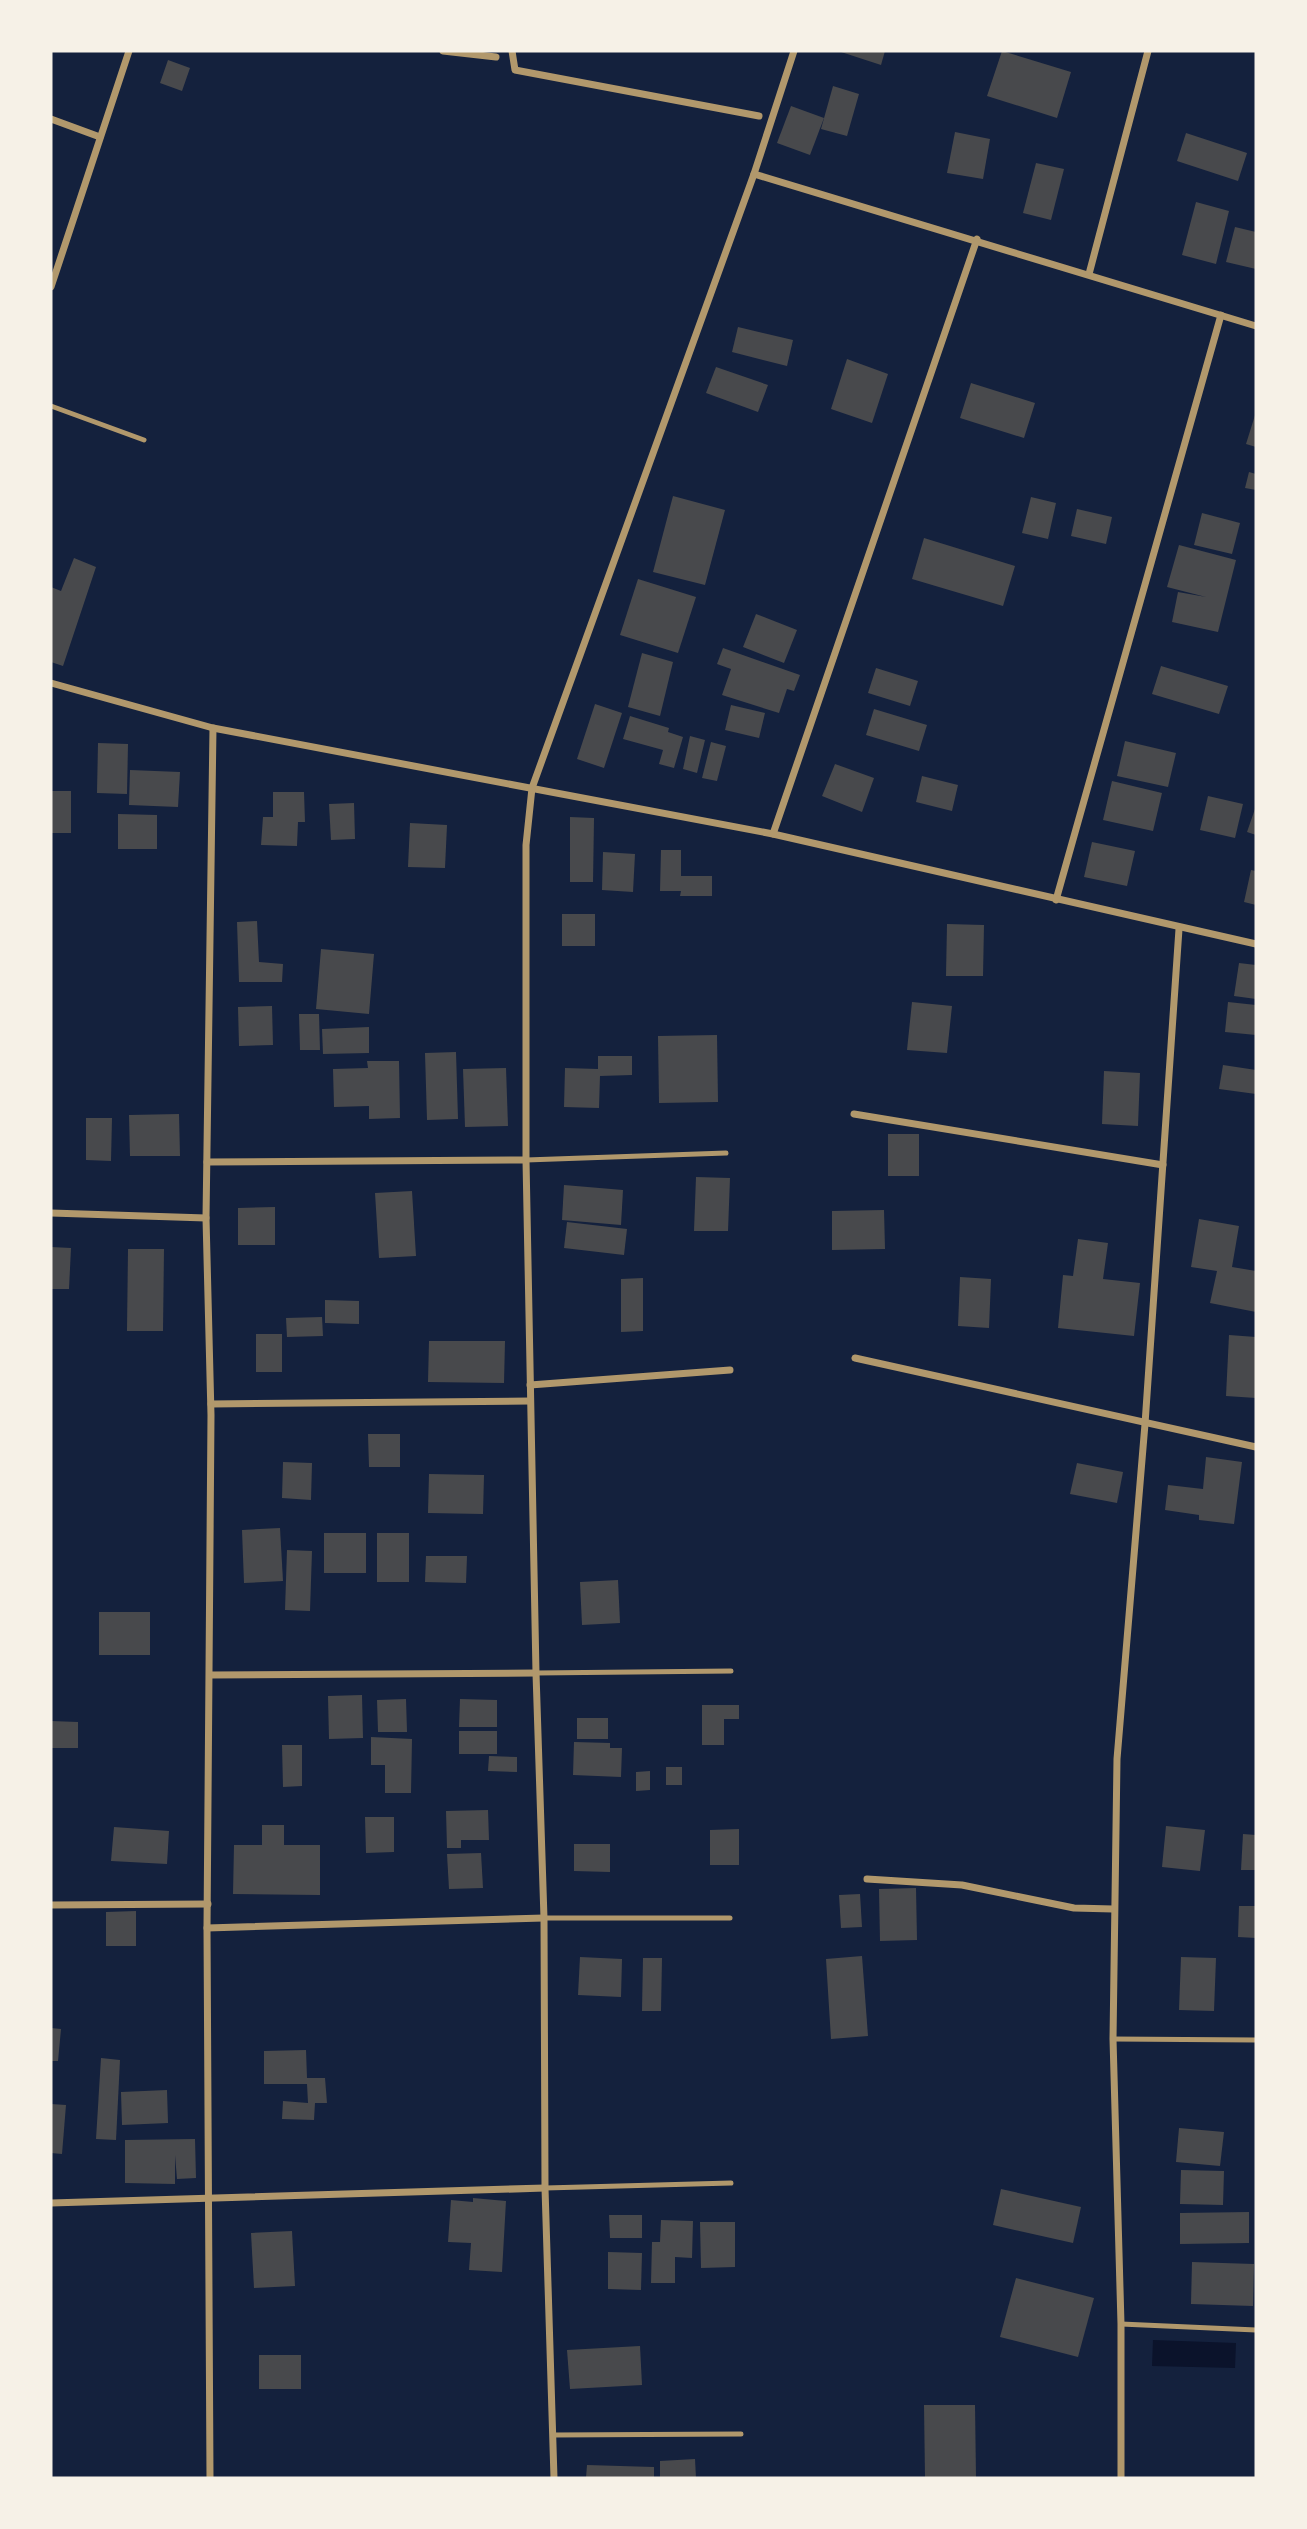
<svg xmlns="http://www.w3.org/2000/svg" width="1307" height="2529" font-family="'Noto Sans',sans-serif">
	<rect width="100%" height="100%" fill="#14213d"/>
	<polygon fill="#0b132b" points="1153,2340 1236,2343 1235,2368 1152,2366"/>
	<g fill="#48494c">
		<polygon points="838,51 885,51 881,65"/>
		<polygon points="1002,51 1071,72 1057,118 987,96"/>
		<polygon points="168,60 190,68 182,91 160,83"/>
		<polygon points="833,86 859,94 847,136 821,129"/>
		<polygon points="791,106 824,118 810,155 777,143"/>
		<polygon points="955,132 990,139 983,179 947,173"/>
		<polygon points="1186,133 1247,153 1238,181 1177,161"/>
		<polygon points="1036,163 1064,169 1051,220 1023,213"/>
		<polygon points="1196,202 1229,211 1216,264 1182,255"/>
		<polygon points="1235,227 1256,232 1256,269 1226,262"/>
		<polygon points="738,327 793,340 787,366 732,352"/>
		<polygon points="847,359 888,374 872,423 831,409"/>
		<polygon points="716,367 768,385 758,412 706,393"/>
		<polygon points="971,383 1035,403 1024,438 960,418"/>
		<polygon points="1256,412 1256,447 1246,444"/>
		<polygon points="1249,472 1256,474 1256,490 1245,488"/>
		<polygon points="673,496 725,510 705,585 653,572"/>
		<polygon points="1031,497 1056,503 1048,539 1022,533"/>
		<polygon points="1077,509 1112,517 1106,544 1071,536"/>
		<polygon points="1202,513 1240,523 1232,554 1194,545"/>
		<polygon points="924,538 1015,566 1003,606 912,579"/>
		<polygon points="1179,545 1236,560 1218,632 1172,622 1178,592 1206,597 1167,587"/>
		<polygon points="74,558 96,567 63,666 51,662 51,587 61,591"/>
		<polygon points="638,579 696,597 678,653 620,635"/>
		<polygon points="756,614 797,630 784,663 743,647"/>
		<polygon points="723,648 800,675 794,691 787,689 779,713 722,695 731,669 717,664"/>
		<polygon points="642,653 673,662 660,716 628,707"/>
		<polygon points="1161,666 1228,686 1219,714 1152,694"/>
		<polygon points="876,668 918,681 910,706 868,693"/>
		<polygon points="595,704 622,713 604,768 577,759"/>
		<polygon points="731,705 765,713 759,738 725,730"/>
		<polygon points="874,709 927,725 919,751 866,735"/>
		<polygon points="630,716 669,728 668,732 683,737 674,768 659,764 663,750 623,739"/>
		<polygon points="690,736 705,740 697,773 683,769"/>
		<polygon points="1125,741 1176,753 1168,787 1117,776"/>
		<polygon points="711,742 726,746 717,781 702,778"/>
		<polygon points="98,743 128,744 127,794 97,793"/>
		<polygon points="835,764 874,778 862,812 822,796"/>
		<polygon points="130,770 180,772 178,807 129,805"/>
		<polygon points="922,776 958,785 952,811 916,802"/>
		<polygon points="1112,781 1162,793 1153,831 1103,820"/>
		<rect x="51" y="791" width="20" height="42"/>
		<polygon points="273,792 304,792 305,822 298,822 297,846 261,845 263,817 273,817"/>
		<polygon points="1208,796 1243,804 1235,838 1200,830"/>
		<polygon points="354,803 355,839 331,840 329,804"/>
		<polygon points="1256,806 1256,835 1247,832"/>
		<polygon points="118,814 157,815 157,849 118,849"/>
		<polygon points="570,817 594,818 593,882 570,882"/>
		<polygon points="410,823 447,825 445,868 408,867"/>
		<polygon points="1092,842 1135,851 1127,886 1084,877"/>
		<polygon points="661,850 681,850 681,876 712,876 712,896 680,896 681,891 660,891"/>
		<polygon points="603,852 635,854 633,892 602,890"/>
		<polygon points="1251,870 1256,871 1256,905 1244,902"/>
		<rect x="562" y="914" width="33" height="32"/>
		<polygon points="257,921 259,962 283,964 282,982 239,982 237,922"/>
		<polygon points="947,924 984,925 983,976 946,976"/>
		<polygon points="321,949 374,954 369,1014 316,1009"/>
		<polygon points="1239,963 1256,965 1256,999 1234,996"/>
		<polygon points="912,1002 952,1006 947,1053 907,1050"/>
		<polygon points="1228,1002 1256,1005 1256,1035 1225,1032"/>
		<polygon points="272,1006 273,1045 239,1046 238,1007"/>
		<polygon points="299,1014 319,1014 320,1050 300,1050"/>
		<polygon points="369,1027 369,1053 323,1054 322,1029"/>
		<polygon points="717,1035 718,1102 659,1103 658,1036"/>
		<polygon points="456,1052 458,1119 427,1120 425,1053"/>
		<polygon points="598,1056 632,1056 632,1075 600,1076 599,1108 564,1107 565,1068 598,1069"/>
		<polygon points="367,1061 399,1061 400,1118 369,1119 369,1106 334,1107 333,1069 368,1068"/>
		<polygon points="1223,1065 1256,1070 1256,1094 1219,1089"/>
		<polygon points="506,1068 508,1126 465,1127 463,1069"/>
		<polygon points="1104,1071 1140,1073 1138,1126 1102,1124"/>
		<polygon points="179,1114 180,1156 130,1156 129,1115"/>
		<polygon points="86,1118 112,1118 111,1161 86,1160"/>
		<rect x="888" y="1134" width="31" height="42"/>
		<polygon points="696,1177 730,1178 728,1231 694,1231"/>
		<polygon points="564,1185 623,1190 621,1225 562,1220"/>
		<polygon points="412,1191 416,1256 379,1258 375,1193"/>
		<polygon points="275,1207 275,1245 238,1245 238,1208"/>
		<polygon points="884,1210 885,1249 832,1250 832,1211"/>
		<polygon points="1199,1219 1239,1226 1232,1267 1256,1271 1256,1312 1210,1303 1217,1271 1191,1267"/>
		<polygon points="567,1222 627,1229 624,1255 564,1248"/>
		<polygon points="1078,1239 1108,1243 1103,1279 1140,1283 1134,1336 1058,1328 1063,1275 1073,1276"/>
		<polygon points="51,1247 71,1248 69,1289 51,1289"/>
		<polygon points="128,1249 164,1249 163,1331 127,1331"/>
		<polygon points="960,1277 991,1279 989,1328 958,1326"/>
		<polygon points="643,1278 643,1331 621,1332 621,1279"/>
		<polygon points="325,1300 359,1301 359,1324 325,1323"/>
		<polygon points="322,1317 323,1336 287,1337 286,1318"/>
		<rect x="256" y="1334" width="26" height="38"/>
		<polygon points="1229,1335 1256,1337 1256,1398 1226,1396"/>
		<polygon points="429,1341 505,1341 504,1383 428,1382"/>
		<polygon points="368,1434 400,1434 400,1467 369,1467"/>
		<polygon points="1206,1457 1242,1462 1234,1524 1199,1520 1199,1515 1165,1510 1168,1485 1203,1489"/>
		<polygon points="283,1462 312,1463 311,1500 282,1498"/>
		<polygon points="1077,1463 1123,1472 1117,1503 1070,1494"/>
		<polygon points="429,1474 484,1475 483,1514 428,1513"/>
		<polygon points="280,1528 283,1581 244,1583 242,1530"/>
		<rect x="324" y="1533" width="42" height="40"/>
		<rect x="377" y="1533" width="32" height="49"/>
		<polygon points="287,1550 312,1551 310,1611 285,1610"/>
		<polygon points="426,1556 467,1556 466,1583 425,1582"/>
		<polygon points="618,1580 620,1623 582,1625 580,1582"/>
		<rect x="99" y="1612" width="51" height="43"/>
		<polygon points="362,1695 363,1738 329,1739 328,1696"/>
		<polygon points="406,1699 407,1732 378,1732 377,1700"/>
		<polygon points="460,1699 497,1700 497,1727 459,1727"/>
		<polygon points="702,1705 739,1705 739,1719 724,1719 724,1745 702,1745"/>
		<rect x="577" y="1718" width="31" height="21"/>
		<polygon points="51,1721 78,1722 78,1748 51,1748"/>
		<rect x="459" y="1731" width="38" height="23"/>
		<polygon points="371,1737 412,1739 411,1793 385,1793 385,1765 371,1765"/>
		<polygon points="574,1742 610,1743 610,1748 622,1748 621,1777 573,1775"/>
		<polygon points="282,1745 302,1745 302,1786 283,1787"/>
		<polygon points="489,1756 517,1757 517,1772 488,1771"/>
		<rect x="666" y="1767" width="16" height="18"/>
		<polygon points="650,1771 650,1790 636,1791 636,1772"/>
		<polygon points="488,1810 489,1840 461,1840 461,1848 447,1848 446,1811"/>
		<polygon points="365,1817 394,1817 394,1852 366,1853"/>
		<polygon points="262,1825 284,1825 284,1845 320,1845 320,1895 233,1894 234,1845 262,1845"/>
		<polygon points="1166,1826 1205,1830 1200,1871 1162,1867"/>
		<polygon points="114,1827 169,1831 167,1864 111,1861"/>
		<polygon points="739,1829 739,1865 710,1865 710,1830"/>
		<polygon points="1243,1834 1256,1835 1256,1870 1241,1870"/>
		<polygon points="574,1844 610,1844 610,1872 574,1871"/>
		<polygon points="481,1853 483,1888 449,1889 447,1854"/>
		<polygon points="916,1888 917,1940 880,1941 879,1889"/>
		<polygon points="860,1894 862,1927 841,1928 839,1895"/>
		<polygon points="1239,1906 1256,1906 1256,1938 1238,1937"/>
		<polygon points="136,1911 136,1946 106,1946 106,1912"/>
		<polygon points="862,1956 868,2036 831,2039 826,1959"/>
		<polygon points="580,1957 622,1959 621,1997 578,1995"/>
		<polygon points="1181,1957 1216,1958 1214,2011 1179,2010"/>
		<polygon points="643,1958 662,1958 661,2011 642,2011"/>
		<polygon points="51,2028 61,2029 58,2061 51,2061"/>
		<polygon points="306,2050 307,2078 325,2078 327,2103 315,2103 314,2120 282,2119 283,2101 308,2103 307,2084 264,2084 264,2051"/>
		<polygon points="101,2058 120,2060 116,2140 96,2139"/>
		<polygon points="167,2090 168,2123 122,2125 121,2092"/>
		<polygon points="51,2104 66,2105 62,2154 51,2153"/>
		<polygon points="1179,2128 1224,2132 1220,2166 1176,2162"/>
		<polygon points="195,2139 196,2178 177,2179 175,2155 175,2184 125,2183 125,2140"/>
		<polygon points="1181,2170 1224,2171 1223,2205 1180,2204"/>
		<polygon points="1001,2189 1081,2207 1073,2243 993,2225"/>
		<polygon points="473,2198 506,2201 502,2272 469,2270 471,2243 448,2242 451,2200 473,2202"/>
		<polygon points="1249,2212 1249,2243 1180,2244 1180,2213"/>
		<polygon points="609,2215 642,2215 642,2238 610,2238"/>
		<polygon points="661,2220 693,2221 692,2258 675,2257 675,2283 651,2283 652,2242 660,2242"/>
		<polygon points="700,2222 735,2222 735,2267 701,2268"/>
		<polygon points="292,2231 295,2286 254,2288 251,2233"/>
		<polygon points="608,2252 642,2253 641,2290 608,2289"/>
		<polygon points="1192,2262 1254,2264 1253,2306 1191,2304"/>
		<polygon points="1016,2278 1094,2298 1078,2357 1000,2337"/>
		<polygon points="640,2346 642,2385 570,2389 567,2350"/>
		<rect x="259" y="2355" width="42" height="34"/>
		<polygon points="924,2405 975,2405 976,2478 925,2478"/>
		<polygon points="695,2459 696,2478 660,2478 660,2461"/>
		<polygon points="587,2465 654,2467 654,2478 586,2478"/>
	</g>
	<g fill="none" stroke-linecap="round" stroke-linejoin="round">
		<g stroke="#b1986c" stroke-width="5">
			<polyline points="51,406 144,440"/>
			<polyline points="526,1160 726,1153"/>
			<polyline points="536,1673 731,1671"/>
			<polyline points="544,1918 730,1918"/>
			<polyline points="1113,2039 1256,2040"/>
			<polyline points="545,2188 731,2183"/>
			<polyline points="1121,2324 1256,2330"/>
			<polyline points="553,2435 741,2434"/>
		</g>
		<g stroke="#b1986c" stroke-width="7">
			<polyline points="443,51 496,57"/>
			<polyline points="512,51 515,70 759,116"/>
			<polyline points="51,119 100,137"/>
			<polyline points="754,174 1256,326"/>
			<polyline points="1089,274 1148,51"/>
			<polyline points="51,287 129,51"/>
			<polyline points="51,683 213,728 773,834 1256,944"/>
			<polyline points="773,834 977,239"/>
			<polyline points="1056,900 1221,315"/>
			<polyline points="854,1114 1163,1165"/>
			<polyline points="207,1162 526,1160"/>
			<polyline points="51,1213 206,1218"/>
			<polyline points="855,1358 1256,1447"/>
			<polyline points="530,1385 730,1370"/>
			<polyline points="211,1404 530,1401"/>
			<polyline points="210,1675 536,1673"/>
			<polyline points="867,1879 962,1885 1074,1908 1113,1909"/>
			<polyline points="51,1905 208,1904"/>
			<polyline points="207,1928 544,1918"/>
			<polyline points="51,2203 545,2188"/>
			<polyline points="210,2478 207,1928 211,1415 206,1218 213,728"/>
			<polyline points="554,2478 545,2188 544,1918 536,1673 526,1160 526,845 532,788 754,174 794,51"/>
			<polyline points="1121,2478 1121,2324 1113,2039 1117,1759 1145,1424 1179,929"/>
		</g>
	</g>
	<rect width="1307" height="2529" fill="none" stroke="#f6f1e7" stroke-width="105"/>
</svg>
